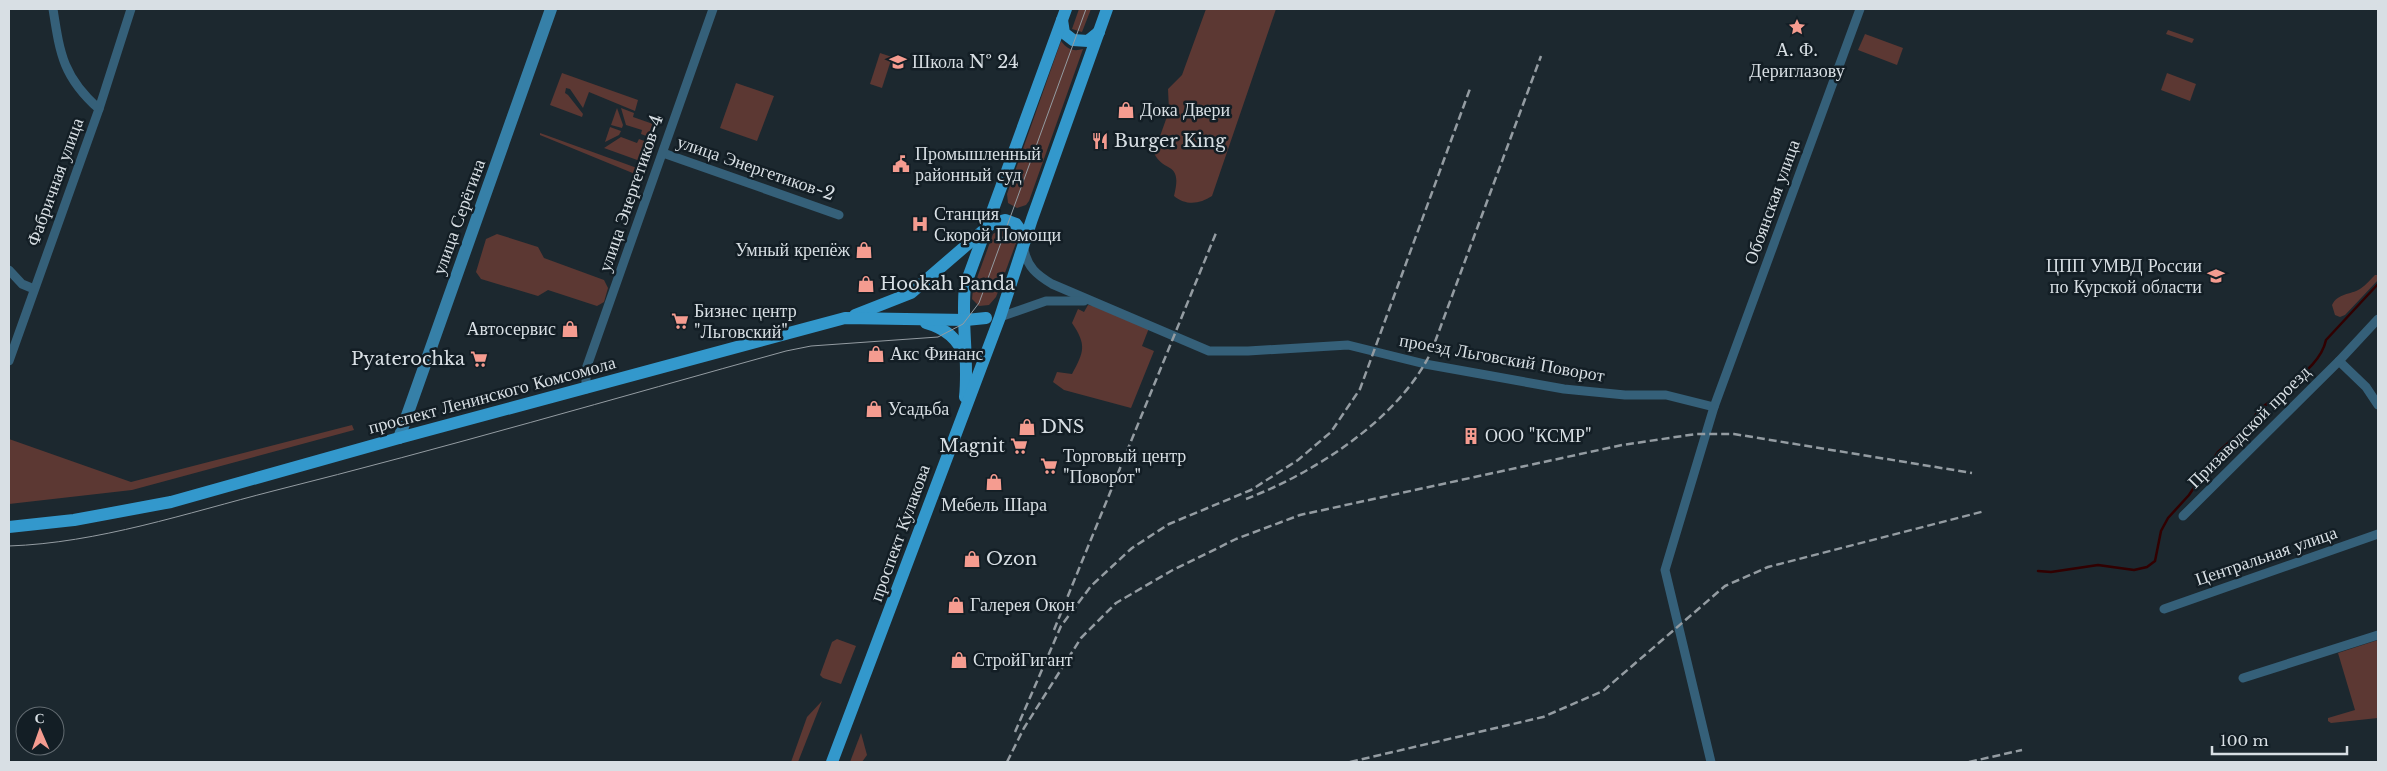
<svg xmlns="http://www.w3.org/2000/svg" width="2387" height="771" font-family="'Libre Baskerville',serif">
	<rect width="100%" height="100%" fill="#1c282f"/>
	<g fill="#5c3833">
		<polygon points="1079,9 1091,9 1082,32 1072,29"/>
		<path d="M1206,9H1276L1212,196C1200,204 1186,206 1174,196C1183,160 1164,174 1154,153L1169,111L1168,89L1182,75Z"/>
		<polygon points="2168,30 2194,39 2192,43 2166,34"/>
		<polygon points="1865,34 1903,48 1897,65 1858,50"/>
		<path d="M1061,41C1067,49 1073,52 1083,49L1029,201L1026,205L1017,208L1008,203L1007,194Z"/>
		<polygon points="880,53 892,57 882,88 870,84"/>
		<polygon points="562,73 638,100 635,111 589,92 583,108 570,89 566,88 565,93 568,95 583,114 582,117 550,105"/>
		<polygon points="2167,73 2196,84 2190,101 2161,90"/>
		<polygon points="736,83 774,96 757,141 720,128"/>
		<polygon points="617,108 623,125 622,128 611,125"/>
		<polygon points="621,108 634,113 633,117 653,124 649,137 641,134 642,130 626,125"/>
		<polygon points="610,127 621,131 619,135 605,142"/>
		<polygon points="540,133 637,168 635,174 540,135"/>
		<polygon points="621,137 637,143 639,139 647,142 640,161 604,148"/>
		<polygon points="1003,228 1014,234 1016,243 996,297 989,305 979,306 972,299 973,289 993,234"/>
		<polygon points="497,234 538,247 544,258 604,280 608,288 604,302 597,306 548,290 538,296 481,279 476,272 486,239"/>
		<path d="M2375,275H2378V280L2345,315L2340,317L2335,315L2332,305C2338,293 2350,295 2360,289C2366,285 2371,279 2375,275Z"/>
		<path d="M1088,305L1095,306L1149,328L1142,346L1154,351L1131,408L1064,390L1053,382L1057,372L1072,374C1084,352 1087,345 1072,323L1078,309L1084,312Z"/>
		<polygon points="352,425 354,430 132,490 9,504 9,439 131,482"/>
		<polygon points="837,639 856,646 841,684 823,678 820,675 832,642"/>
		<polygon points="2378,640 2378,718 2331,723 2328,721 2328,718 2355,710 2338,653"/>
		<polygon points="822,701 798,762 791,762 807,717"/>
		<polygon points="861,733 867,755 862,762 850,762"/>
	</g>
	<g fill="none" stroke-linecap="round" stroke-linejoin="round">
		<path stroke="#310001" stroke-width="2.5" d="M2038,571L2051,572L2098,565L2134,570L2147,567L2155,561L2161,531L2168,518L2189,495L2218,452L2253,421C2257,407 2268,405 2277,396C2294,380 2321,364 2326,340L2378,284"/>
		<g stroke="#356079" stroke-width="9">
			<polyline points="99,109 131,9"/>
			<polyline points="663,153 839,215"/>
			<path d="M1024,249C1027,267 1037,275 1052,284L1209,351H1248L1348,345L1425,364L1564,389L1625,395H1666L1714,407"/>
			<polyline points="9,270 22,284 34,289"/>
			<polyline points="1000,317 1046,301 1084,301"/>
			<path d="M9,361L99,109C63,77 60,54 53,9"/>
			<polyline points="2339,361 2366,387 2378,405"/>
			<polyline points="586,389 586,369 713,9"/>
			<polyline points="2183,516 2339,361 2378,319"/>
			<polyline points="2164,609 2378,534"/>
			<polyline points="2243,678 2378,635"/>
			<polyline points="1711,762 1665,570 1714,407 1860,9"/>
		</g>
		<polyline stroke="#3680a8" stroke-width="12" points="399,438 551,9"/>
		<g stroke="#3398cc" stroke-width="12">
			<polyline points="1062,20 1064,33 1073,40 1088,41 1099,32"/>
			<polyline points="855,315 911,293 991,224 1005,220 1016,224 1024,235 1024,242"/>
			<path d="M926,323C944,328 958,338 964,356"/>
			<path d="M965,397C969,360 961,323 965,286L1066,9"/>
			<polyline points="9,527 74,520 171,502 399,438 845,318 966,320 986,318"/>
			<polyline points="832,762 1000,317 1032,219 1107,9"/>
		</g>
		<path stroke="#949ca2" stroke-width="1" d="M9,546C98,543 187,513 273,491C445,448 616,398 786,351L811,346L938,337L963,324L979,303L1086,9"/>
		<g stroke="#949ca2" stroke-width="2.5" stroke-dasharray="8 4" stroke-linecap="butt">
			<path d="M1246,499C1314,473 1400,419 1432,350L1541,56"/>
			<polyline points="1054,630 1216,233"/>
			<polyline points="1015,732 1061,626 1091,586 1132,548 1169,524 1251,490 1298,460 1331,432 1360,389 1471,86"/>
			<polyline points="1007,762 1024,728 1081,638 1116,603 1171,571 1236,539 1300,515 1622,445 1696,434 1734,434 1972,473"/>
			<polyline points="1350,762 1543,717 1603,691 1725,586 1768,567 1985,511"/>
			<polyline points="1969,762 2022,750"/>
		</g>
	</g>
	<defs>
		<g id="sight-bare" transform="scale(1.35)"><path d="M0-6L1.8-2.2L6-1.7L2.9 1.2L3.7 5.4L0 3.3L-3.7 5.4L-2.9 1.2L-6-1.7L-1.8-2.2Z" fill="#f59c90" stroke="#131e25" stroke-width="2.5" paint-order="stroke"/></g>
		<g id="school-bare" transform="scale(1.35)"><path d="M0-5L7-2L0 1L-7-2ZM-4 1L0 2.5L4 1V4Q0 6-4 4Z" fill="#f59c90" stroke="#131e25" stroke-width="2.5" paint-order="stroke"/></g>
		<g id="shop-bare" transform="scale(1.35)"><path d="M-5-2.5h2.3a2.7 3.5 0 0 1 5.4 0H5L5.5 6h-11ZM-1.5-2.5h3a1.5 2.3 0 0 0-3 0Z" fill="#f59c90" stroke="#131e25" stroke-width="2.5" paint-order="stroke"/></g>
		<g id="restaurant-bare" transform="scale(1.35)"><path d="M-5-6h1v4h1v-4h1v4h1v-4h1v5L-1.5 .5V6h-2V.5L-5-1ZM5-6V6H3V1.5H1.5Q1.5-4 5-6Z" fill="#f59c90" stroke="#131e25" stroke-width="2.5" paint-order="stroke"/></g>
		<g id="civic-bare" transform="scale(1.35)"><path d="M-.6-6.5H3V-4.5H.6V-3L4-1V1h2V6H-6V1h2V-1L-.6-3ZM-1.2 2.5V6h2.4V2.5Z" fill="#f59c90" stroke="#131e25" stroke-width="2.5" paint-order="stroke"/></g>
		<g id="hospital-bare" transform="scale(1.35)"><path d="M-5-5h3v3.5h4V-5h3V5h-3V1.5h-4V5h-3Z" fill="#f59c90" stroke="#131e25" stroke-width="2.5" paint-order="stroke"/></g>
		<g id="university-bare" transform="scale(1.35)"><path d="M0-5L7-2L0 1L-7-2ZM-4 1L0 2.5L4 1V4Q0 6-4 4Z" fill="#f59c90" stroke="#131e25" stroke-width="2.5" paint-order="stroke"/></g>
		<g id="supermarket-bare" transform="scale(1.35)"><path d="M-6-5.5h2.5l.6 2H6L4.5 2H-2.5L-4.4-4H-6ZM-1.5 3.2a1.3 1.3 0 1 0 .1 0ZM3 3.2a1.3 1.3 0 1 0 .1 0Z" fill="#f59c90" stroke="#131e25" stroke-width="2.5" paint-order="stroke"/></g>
		<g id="building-bare" transform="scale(1.35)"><path d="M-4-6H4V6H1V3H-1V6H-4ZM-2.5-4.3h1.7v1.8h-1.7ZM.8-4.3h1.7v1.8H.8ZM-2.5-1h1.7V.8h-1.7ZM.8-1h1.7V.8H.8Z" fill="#f59c90" stroke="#131e25" stroke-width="2.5" paint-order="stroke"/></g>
	</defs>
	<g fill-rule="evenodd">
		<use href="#sight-bare" x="1797" y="27"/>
		<use href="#school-bare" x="898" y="62"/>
		<use href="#shop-bare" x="1126" y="110"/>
		<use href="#restaurant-bare" x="1100" y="141"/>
		<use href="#civic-bare" x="901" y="164"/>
		<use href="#hospital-bare" x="920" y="224"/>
		<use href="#shop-bare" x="864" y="250"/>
		<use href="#university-bare" x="2216" y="276"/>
		<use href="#shop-bare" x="866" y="284"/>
		<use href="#supermarket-bare" x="680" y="321"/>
		<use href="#shop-bare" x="570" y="329"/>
		<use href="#shop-bare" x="876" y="354"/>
		<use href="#supermarket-bare" x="479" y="359"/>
		<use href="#shop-bare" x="874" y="409"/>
		<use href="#shop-bare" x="1027" y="427"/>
		<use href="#building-bare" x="1471" y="436"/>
		<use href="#supermarket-bare" x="1019" y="446"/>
		<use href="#supermarket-bare" x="1049" y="466"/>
		<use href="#shop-bare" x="994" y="482"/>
		<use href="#shop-bare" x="972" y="559"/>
		<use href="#shop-bare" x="956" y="605"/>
		<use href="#shop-bare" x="959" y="660"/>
	</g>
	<g text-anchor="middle" stroke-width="5" stroke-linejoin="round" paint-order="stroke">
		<g font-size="18" fill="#d8dfe4" stroke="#131e25" text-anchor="start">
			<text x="1797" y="56" text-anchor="middle">А. Ф.<tspan x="1797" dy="21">Дериглазову</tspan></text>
			<text x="912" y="68">Школа № 24</text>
			<text x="1140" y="116">Дока Двери</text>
			<text x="1114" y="147">Burger King</text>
			<text x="915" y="160">Промышленный<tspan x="915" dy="21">районный суд</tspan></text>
			<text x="934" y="220">Станция<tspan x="934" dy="21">Скорой Помощи</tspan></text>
			<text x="850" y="256" text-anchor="end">Умный крепёж</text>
			<text x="2202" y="272" text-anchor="end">ЦПП УМВД России<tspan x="2202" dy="21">по Курской области</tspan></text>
			<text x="880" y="290">Hookah Panda</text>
			<text x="694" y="317">Бизнес центр<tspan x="694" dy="21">"Льговский"</tspan></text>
			<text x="556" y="335" text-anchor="end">Автосервис</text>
			<text x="890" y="360">Акс Финанс</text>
			<text x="465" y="365" text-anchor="end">Pyaterochka</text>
			<text x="888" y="415">Усадьба</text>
			<text x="1041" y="433">DNS</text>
			<text x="1485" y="442">ООО "КСМР"</text>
			<text x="1005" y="452" text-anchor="end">Magnit</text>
			<text x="1063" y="462">Торговый центр<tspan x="1063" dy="21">"Поворот"</tspan></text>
			<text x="994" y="511" text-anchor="middle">Мебель Шара</text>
			<text x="986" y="565">Ozon</text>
			<text x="970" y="611">Галерея Окон</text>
			<text x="973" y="666">СтройГигант</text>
		</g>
		<g font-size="18" fill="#d8dfe4" stroke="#131e25">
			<text transform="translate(756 168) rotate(19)" y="6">улица Энергетиков-2</text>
			<text transform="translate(55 182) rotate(-70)" y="6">Фабричная улица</text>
			<text transform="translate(631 193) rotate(-71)" y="6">улица Энергетиков-4</text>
			<text transform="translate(1772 202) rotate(-70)" y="6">Обоянская улица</text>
			<text transform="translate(459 217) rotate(-70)" y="6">улица Серёгина</text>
			<text transform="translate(1502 358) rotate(10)" y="6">проезд Льговский Поворот</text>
			<text transform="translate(492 395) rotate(-15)" y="6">проспект Ленинского Комсомола</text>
			<text transform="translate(2249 427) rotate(-45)" y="6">Призаводской проезд</text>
			<text transform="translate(900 533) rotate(-70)" y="6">проспект Кулакова</text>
			<text transform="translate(2266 556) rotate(-19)" y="6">Центральная улица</text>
		</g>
	</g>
	<rect width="2387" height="771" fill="none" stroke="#d8dfe4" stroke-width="20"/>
	<g transform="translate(40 731) rotate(358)"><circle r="24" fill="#131e25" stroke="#626b71"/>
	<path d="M0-4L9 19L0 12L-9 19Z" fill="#f59c90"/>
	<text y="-8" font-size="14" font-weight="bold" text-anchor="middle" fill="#d8dfe4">С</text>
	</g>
	<path d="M2212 746v8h135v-8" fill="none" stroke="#d8dfe4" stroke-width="2.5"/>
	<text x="2220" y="746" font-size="15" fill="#d8dfe4" stroke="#131e25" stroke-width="4" paint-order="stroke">100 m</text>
</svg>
